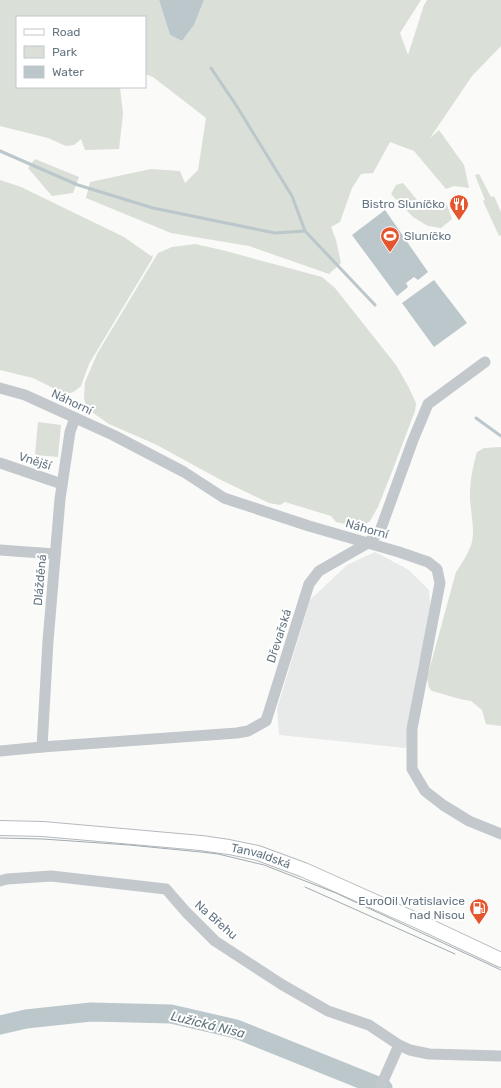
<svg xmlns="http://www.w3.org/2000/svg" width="501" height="1088" font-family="Rubik,sans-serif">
	<rect width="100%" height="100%" fill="#fafaf8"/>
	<polygon fill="#e8e9e9" points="375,552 409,570 429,590 431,612 418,666 406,748 279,735 277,709 310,600 347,565"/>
	<g fill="#dadfd7">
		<polygon points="0,0 159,0 170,35 182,41 194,25 204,0 421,0 400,33 408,55 424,5 427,0 501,0 501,46 472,76 430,138 439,130 464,165 469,188 454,186 446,189 414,151 390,142 373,173 361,174 352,188 340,222 331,227 336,240 341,263 329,274 249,246 171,233 86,198 90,182 151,169 180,171 185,183 198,170 206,118 153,77 145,74 145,17 17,17 17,87 120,87 123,114 119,149 85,150 81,139 74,145 66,146 48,138 0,126"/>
		<polygon points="35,159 79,177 73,193 52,196 28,168"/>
		<polygon points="479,174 491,197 494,196 501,212 501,235 499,236 483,201 485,200 475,175"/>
		<polygon points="0,180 21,187 124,237 151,256 153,255 152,259 89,364 81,386 75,391 71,393 61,392 33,378 0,370"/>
		<polygon points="403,183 422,206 446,202 452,219 441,228 428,226 413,217 391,194 396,185"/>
		<polygon points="195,244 222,250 322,277 335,288 396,365 408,386 416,403 415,411 393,469 378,507 370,521 364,525 355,526 336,522 331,516 285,502 280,505 269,503 219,479 157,445 109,424 86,408 84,398 85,382 97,354 158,253 172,247"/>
		<polygon points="38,422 61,425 58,457 35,455"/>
		<path d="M501,447V726L486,724L482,710L471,701L460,699L432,691L429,688L427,678L456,572C462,564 470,550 472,542C475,527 470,510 470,495C470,480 473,466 477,452L484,448Z"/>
	</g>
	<g fill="#bbc7cb">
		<polygon points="159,0 204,0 194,25 182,41 170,35"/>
		<polygon points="385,210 428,272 418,280 414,277 406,283 408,287 397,296 352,235"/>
		<polygon points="434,280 467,323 434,347 402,303"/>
	</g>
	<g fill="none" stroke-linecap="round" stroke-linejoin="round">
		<g stroke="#bbc7cb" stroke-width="3">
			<polyline points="211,68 236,105 292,196 305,231 375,305"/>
			<polyline points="0,151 78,185 153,208 275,233 305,231"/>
			<polyline points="476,418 501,436"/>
		</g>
		<polyline stroke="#bbc7cb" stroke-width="19" points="0,1025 26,1019 91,1012 171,1014 236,1029 383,1088"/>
		<g stroke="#b5babe" stroke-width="16">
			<g id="major">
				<path id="s1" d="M0,828L43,829L201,843L229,847L258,853L304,870L418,921L501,960"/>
			</g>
		</g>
		<g stroke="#c3c8cc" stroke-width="11">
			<polyline points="0,388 25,395 113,435 184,472 224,498 309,526 399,552 428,562 437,569 440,583 412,729 412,769 425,791 443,805 469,821 501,834"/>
			<polyline points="0,463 62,484"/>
			<polyline points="0,550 55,554"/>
			<polyline points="42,747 48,641 60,499 70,432 75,418"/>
			<polyline points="0,751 42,747 237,733 248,731 266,721 309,584 319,571 368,543 380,531 413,440 428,404 485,362"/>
			<polyline points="0,881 7,879 51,876 166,889 186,912 215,941 281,984 328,1011 369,1025 399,1045 410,1050 429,1054 501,1056"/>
			<polyline points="380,1088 399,1045"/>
		</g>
		<use href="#major" stroke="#fff" stroke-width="14"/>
		<g stroke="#a2aab0" stroke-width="1">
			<polyline points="0,838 43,839 129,845 201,852 218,854 264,865 336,893 501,970"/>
			<polyline points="305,887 455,954"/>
		</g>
	</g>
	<defs>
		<g id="restaurant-pin" transform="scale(1)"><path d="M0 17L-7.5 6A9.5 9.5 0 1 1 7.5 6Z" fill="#e4572e" stroke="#fff"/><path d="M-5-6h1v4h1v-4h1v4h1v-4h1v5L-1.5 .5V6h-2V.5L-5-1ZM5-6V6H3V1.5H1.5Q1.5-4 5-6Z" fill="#fff"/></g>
		<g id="stadium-pin" transform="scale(1)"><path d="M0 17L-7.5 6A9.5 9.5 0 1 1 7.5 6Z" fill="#e4572e" stroke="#fff"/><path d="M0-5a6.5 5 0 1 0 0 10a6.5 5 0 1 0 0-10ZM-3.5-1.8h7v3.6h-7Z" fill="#fff"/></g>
		<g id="fuel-pin" transform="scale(1)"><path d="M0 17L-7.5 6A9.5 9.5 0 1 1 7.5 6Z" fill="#e4572e" stroke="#fff"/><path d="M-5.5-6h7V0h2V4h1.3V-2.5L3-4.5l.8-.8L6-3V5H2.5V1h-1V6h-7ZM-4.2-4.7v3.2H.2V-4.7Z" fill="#fff"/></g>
	</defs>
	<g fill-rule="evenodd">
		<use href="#restaurant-pin" x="459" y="204"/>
		<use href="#stadium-pin" x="390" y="236"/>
		<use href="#fuel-pin" x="479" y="908"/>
	</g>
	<g text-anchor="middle" stroke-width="4" stroke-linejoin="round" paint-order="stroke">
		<g font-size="12" fill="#657683" stroke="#fff" text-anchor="end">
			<text x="445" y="208">Bistro Sluníčko</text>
			<text x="404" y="240" text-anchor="start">Sluníčko</text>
			<text x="465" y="905">EuroOil Vratislavice<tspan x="465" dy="14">nad Nisou</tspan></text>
		</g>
		<g font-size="12" fill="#657683" stroke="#fff">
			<text transform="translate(72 402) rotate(25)" y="4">Náhorní</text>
			<text transform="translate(35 461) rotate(18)" y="4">Vnější</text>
			<text transform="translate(367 529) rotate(16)" y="4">Náhorní</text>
			<text transform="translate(40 580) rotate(-85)" y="4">Dlážděná</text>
			<text transform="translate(279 636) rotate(-72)" y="4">Dřevařská</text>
			<text dy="4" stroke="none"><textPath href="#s1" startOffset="263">Tanvaldská</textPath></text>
			<text transform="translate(216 920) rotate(41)" y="4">Na Břehu</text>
		</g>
		<g font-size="13" font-style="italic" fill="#60757c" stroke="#fff">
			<text transform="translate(208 1024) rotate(14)" y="5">Lužická Nisa</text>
		</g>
	</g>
	<rect x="16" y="16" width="130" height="72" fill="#ffffff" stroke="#c1c8cd"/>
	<rect x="24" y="29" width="20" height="6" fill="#ffffff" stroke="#c1c8cd"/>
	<text x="52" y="36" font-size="12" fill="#657683">Road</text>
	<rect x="24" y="46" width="20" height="12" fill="#dadfd7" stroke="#c1c8cd"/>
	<text x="52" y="56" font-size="12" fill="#657683">Park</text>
	<rect x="24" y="66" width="20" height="12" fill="#bbc7cb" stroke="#c1c8cd"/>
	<text x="52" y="76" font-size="12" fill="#657683">Water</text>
</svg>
